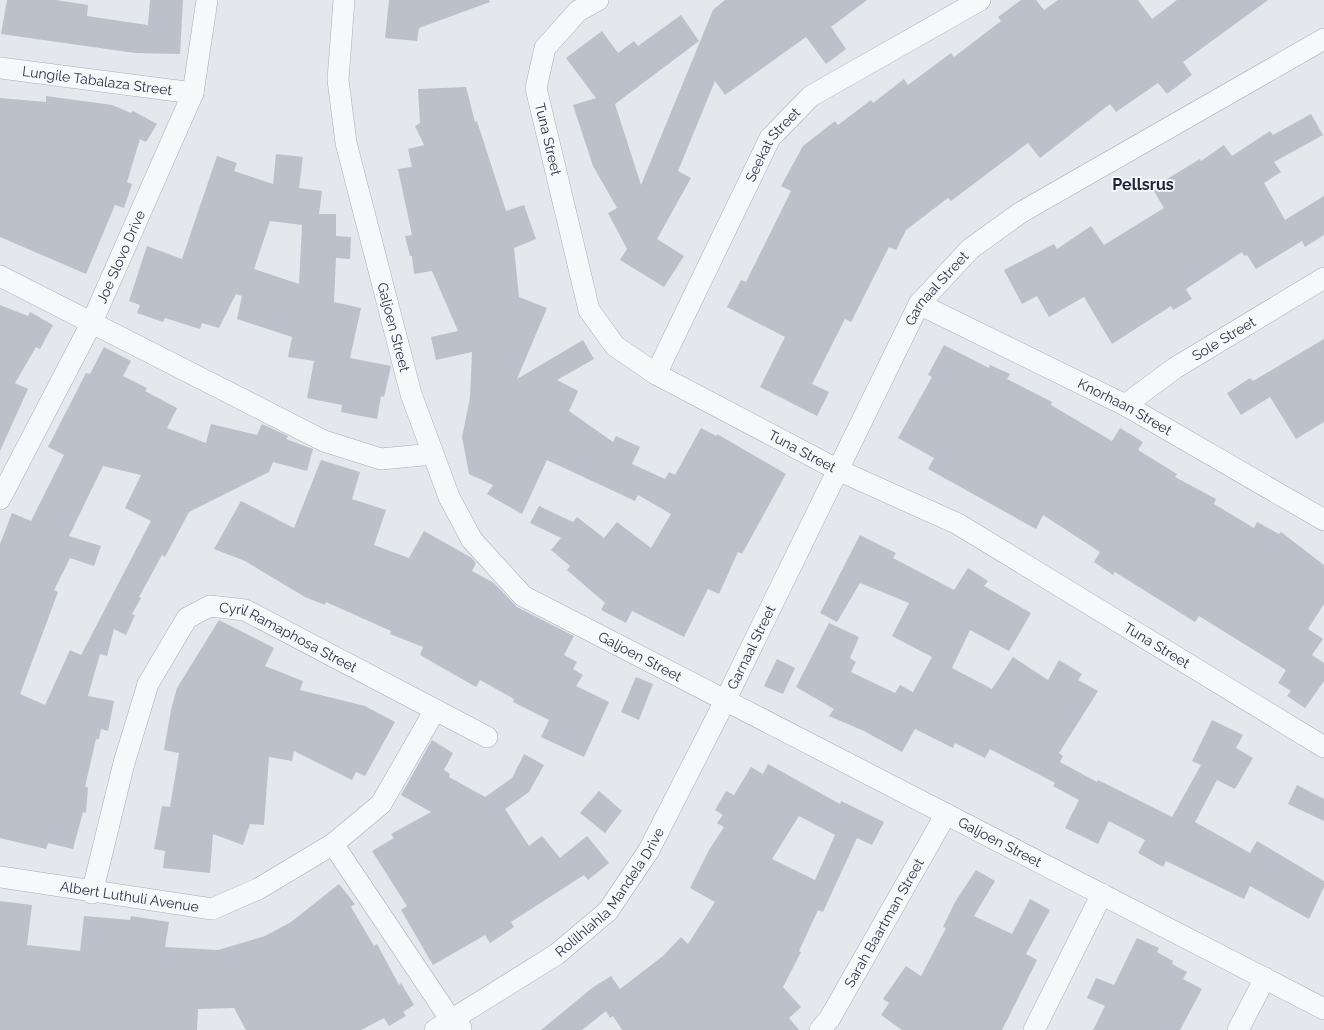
<svg xmlns="http://www.w3.org/2000/svg" width="1324" height="1030" font-family="Raleway,sans-serif">
	<rect width="100%" height="100%" fill="#e4e7ec"/>
	<g fill="#bbc0ca" fill-rule="evenodd">
		<polygon points="7,0 56,0 88,5 87,16 148,25 150,0 183,0 180,54 135,53 1,34"/>
		<polygon points="389,0 489,0 490,2 419,28 417,41 385,38"/>
		<polygon points="725,0 867,0 831,27 846,49 826,64 806,37 725,95 715,81 678,171 691,178 657,239 684,256 664,287 620,260 627,249 608,213 617,208 593,166 573,105 596,98 566,58 602,31 618,53 634,41 638,46 681,15 699,41 615,104 641,185 713,10"/>
		<polygon points="1021,0 1036,0 1044,10 1058,0 1138,0 1152,19 1177,0 1268,0 1183,62 1192,75 1167,94 1158,83 1116,112 1110,104 1040,158 1028,143 951,201 948,198 906,230 896,250 889,247 851,322 845,319 812,384 829,392 817,416 760,387 785,337 727,307 741,280 746,282 791,191 781,186 803,146 835,121 838,125 871,100 873,103 904,79 908,85 951,53 954,57 1001,21 998,17"/>
		<polygon points="466,87 475,122 477,121 506,211 524,205 536,239 514,248 519,297 547,308 517,379 583,340 594,359 557,380 578,391 569,411 613,442 616,436 640,447 632,464 665,479 669,472 675,475 701,428 716,436 717,434 786,474 742,554 738,552 719,594 708,589 684,637 632,611 626,623 601,610 605,603 567,570 570,566 551,550 561,538 530,523 539,506 573,522 577,517 604,538 617,522 651,548 671,514 638,495 635,501 547,460 522,514 487,494 493,485 469,474 462,437 470,398 472,352 436,360 431,337 458,331 432,271 414,274 412,256 410,256 405,236 412,235 398,169 412,167 408,149 424,145 415,126 420,123 418,89"/>
		<polygon points="46,96 112,105 131,113 133,111 157,124 146,142 140,139 127,182 132,184 124,208 115,205 86,274 0,237 0,98 46,102"/>
		<polygon points="1311,114 1323,135 1274,162 1281,172 1264,183 1285,220 1324,196 1324,235 1305,247 1302,241 1256,269 1247,255 1244,256 1242,252 1186,289 1192,299 1173,310 1171,306 1112,344 1084,297 1049,317 1037,296 1022,304 1004,270 1054,244 1057,249 1091,226 1104,245 1164,208 1152,188 1200,159 1201,161 1224,145 1232,156 1270,131 1273,135"/>
		<path d="M276,154L303,157L299,188L322,191L319,214H336V236L351,237L350,259L336,258L334,302L361,308L350,358L391,366L384,397L381,396L377,419L341,412L342,405L307,398L314,361L288,357L292,337L237,319L242,296L236,294L219,328L202,323L200,329L165,318L163,322L137,313L140,305L129,301L147,246L182,259L217,156L237,163L234,171L273,184ZM270,221L302,225L299,284L254,269Z"/>
		<polygon points="0,305 28,316 30,312 53,325 40,349 36,347 15,383 28,389 0,451"/>
		<polygon points="1324,339 1324,422 1296,439 1270,397 1241,415 1227,393 1250,378 1253,381"/>
		<polygon points="944,345 989,368 990,365 1010,374 1007,379 1052,402 1051,405 1112,441 1120,428 1143,442 1138,450 1177,474 1175,477 1216,499 1214,504 1254,528 1257,522 1279,534 1281,532 1324,565 1324,604 1308,629 1323,639 1312,655 1324,663 1324,681 1305,708 1287,696 1291,691 1278,683 1286,670 1199,616 1195,622 1115,572 1113,575 1094,562 1100,552 1043,515 1036,529 928,469 934,458 898,438 932,377 928,375"/>
		<path d="M104,347L131,361L123,376L147,388L145,391L177,408L167,428L206,443L211,424L257,435L262,424L288,436L286,439L313,449L307,471L273,462L269,472L189,512L165,557L162,555L139,597L141,598L132,614L135,615L126,635L114,629L107,656L100,654L88,696L114,701L108,731L101,729L99,739H96L85,787H88L86,813L83,812L73,849L48,843L46,849L0,838V544L12,513L31,521L64,455L48,447L86,373L90,374ZM103,466L141,475L125,508L151,521L81,655L70,650L45,705L20,694L58,592L54,590L70,558L94,566L101,546L69,536Z"/>
		<polygon points="321,460 360,472 352,499 386,510 374,545 409,558 424,531 472,558 476,563 472,571 494,583 517,607 574,636 564,655 577,662 573,669 583,675 576,686 609,702 584,757 541,737 549,720 513,702 514,699 480,680 476,687 420,655 423,647 390,634 391,631 326,602 325,605 305,597 245,561 214,549 241,501 294,528"/>
		<polygon points="860,535 896,553 893,558 954,590 968,568 988,581 984,586 1031,613 1009,651 970,630 952,668 992,689 1013,657 1048,680 1059,660 1082,674 1078,680 1098,691 1059,753 1063,756 1060,762 1097,782 1098,780 1172,817 1201,765 1192,761 1212,720 1243,735 1236,748 1253,758 1235,789 1217,780 1195,822 1250,853 1257,841 1324,881 1324,887 1309,919 1250,886 1244,899 1166,861 1163,867 1138,853 1145,840 1109,821 1098,844 1065,828 1079,800 1053,786 1055,783 990,749 985,758 955,743 953,748 915,729 902,752 864,731 829,716 834,709 796,687 829,623 859,637 850,658 856,662 851,672 895,693 900,685 913,692 932,657 892,636 909,603 860,583 837,622 820,613"/>
		<polygon points="219,620 274,648 265,666 303,681 300,690 365,706 395,722 365,776 356,772 352,780 294,751 292,761 269,757 264,825 250,824 243,845 213,834 210,873 163,868 165,851 154,849 162,806 170,807 179,753 164,750 171,710 177,688"/>
		<polygon points="777,659 795,668 783,694 764,686"/>
		<polygon points="636,677 653,684 639,720 621,712"/>
		<polygon points="432,740 453,753 444,770 450,774 449,777 485,797 512,778 524,754 544,765 529,792 505,809 529,846 542,836 560,858 587,836 609,863 588,880 584,875 511,922 514,927 490,943 485,935 433,965 401,910 407,906 372,851 394,838 391,834 431,812 401,795"/>
		<path d="M768,764L840,804L841,801L884,822L872,845L857,838L823,912L818,910L799,951L801,952L783,987L801,1007L789,1018L799,1030H622L613,1016L610,1018L606,1011L582,1030H541L592,988L611,976L620,989L663,956L681,937L688,944L715,902L690,888L709,850L724,827L717,823L723,815L715,810L726,791L734,795L751,767L763,774ZM799,816L835,835L815,880L772,859Z"/>
		<polygon points="1297,785 1324,799 1324,821 1288,804"/>
		<polygon points="599,791 622,811 605,833 580,813"/>
		<polygon points="976,870 995,881 974,916 1012,934 1030,899 1050,910 1026,954 1037,960 1002,1030 902,1030 881,1015 889,1003 883,999 906,966 921,976 946,928 943,927 955,902"/>
		<polygon points="339,884 355,904 351,907 374,946 377,944 399,985 401,983 414,1005 403,1012 406,1016 389,1026 384,1018 361,1030 246,1030 234,1008 198,1009 197,1030 0,1030 0,901 32,905 27,945 80,951 84,916 130,920 131,916 169,922 165,947 218,950 265,936 291,922"/>
		<polygon points="1137,938 1159,948 1157,952 1173,961 1172,964 1187,972 1183,979 1202,989 1180,1030 1093,1030 1105,1006 1087,998 1096,978 1114,985"/>
	</g>
	<g fill="none" stroke-linecap="round" stroke-linejoin="round">
		<g stroke="#a9aeb7" stroke-width="22">
			<g id="street">
				<path id="s1" d="M344,0L338,80L346,143L411,394L449,497L472,540L523,596L1324,1009"/>
				<path id="s2" d="M598,0L578,11L545,48L536,88L589,310L615,346L656,374L838,470L958,524L1324,747"/>
				<path id="s3" d="M0,68L193,93"/>
				<polyline points="0,276 324,441 381,459 433,454"/>
				<path id="s4" d="M919,304L1125,405L1324,520"/>
				<path id="s5" d="M656,374L770,138L811,96L980,0"/>
				<path id="s6" d="M1125,405L1175,368L1324,278"/>
				<path id="s7" d="M0,499L92,322L193,93L207,0"/>
				<polyline points="333,844 381,804 435,710"/>
				<path id="s8" d="M0,877L212,909L258,889L333,844L451,1020L461,1028"/>
				<path id="s9" d="M92,893L124,763L148,684L187,618L210,606L245,610L487,737"/>
				<path id="s10" d="M435,1030L557,954L608,911L649,850L725,701L919,304L970,249L1020,213L1324,39"/>
				<path id="s11" d="M820,1030L830,1018L946,814"/>
				<polyline points="1034,1030 1102,894"/>
				<polyline points="1238,1030 1265,978"/>
			</g>
		</g>
		<use href="#street" stroke="#f7f8fa" stroke-width="21"/>
	</g>
	<g text-anchor="middle" stroke-width="4" stroke-linejoin="round" paint-order="stroke">
		<g font-size="14" fill="#2b3445" stroke="#f4f6f9">
			<text dy="5" stroke="none"><textPath href="#s3" startOffset="98">Lungile Tabalaza Street</textPath></text>
			<text dy="5" stroke="none"><textPath href="#s2" startOffset="166">Tuna Street</textPath></text>
			<text dy="5" stroke="none"><textPath href="#s5" startOffset="258">Seekat Street</textPath></text>
			<text dy="5" stroke="none"><textPath href="#s7" startOffset="271">Joe Slovo Drive</textPath></text>
			<text dy="5" stroke="none"><textPath href="#s10" startOffset="916">Garnaal Street</textPath></text>
			<text dy="5" stroke="none"><textPath href="#s1" startOffset="334">Galjoen Street</textPath></text>
			<text dy="5" stroke="none"><textPath href="#s6" startOffset="119">Sole Street</textPath></text>
			<text dy="5" stroke="none"><textPath href="#s4" startOffset="230">Knorhaan Street</textPath></text>
			<text dy="5" stroke="none"><textPath href="#s2" startOffset="601">Tuna Street</textPath></text>
			<text dy="5" stroke="none"><textPath href="#s9" startOffset="404">Cyril Ramaphosa Street</textPath></text>
			<text dy="5" stroke="none"><textPath href="#s2" startOffset="1006">Tuna Street</textPath></text>
			<text dy="5" stroke="none"><textPath href="#s10" startOffset="511">Garnaal Street</textPath></text>
			<text dy="5" stroke="none"><textPath href="#s1" startOffset="769">Galjoen Street</textPath></text>
			<text dy="5" stroke="none"><textPath href="#s1" startOffset="1174">Galjoen Street</textPath></text>
			<text dy="5" stroke="none"><textPath href="#s10" startOffset="226">Rolilhlahla Mandela Drive</textPath></text>
			<text dy="5" stroke="none"><textPath href="#s8" startOffset="131">Albert Luthuli Avenue</textPath></text>
			<text dy="5" stroke="none"><textPath href="#s11" startOffset="125">Sarah Baartman Street</textPath></text>
		</g>
		<g font-size="16" font-weight="bold" fill="#1d2536" stroke="#f4f6f9">
			<text x="1143" y="190">Pellsrus</text>
		</g>
	</g>
</svg>
